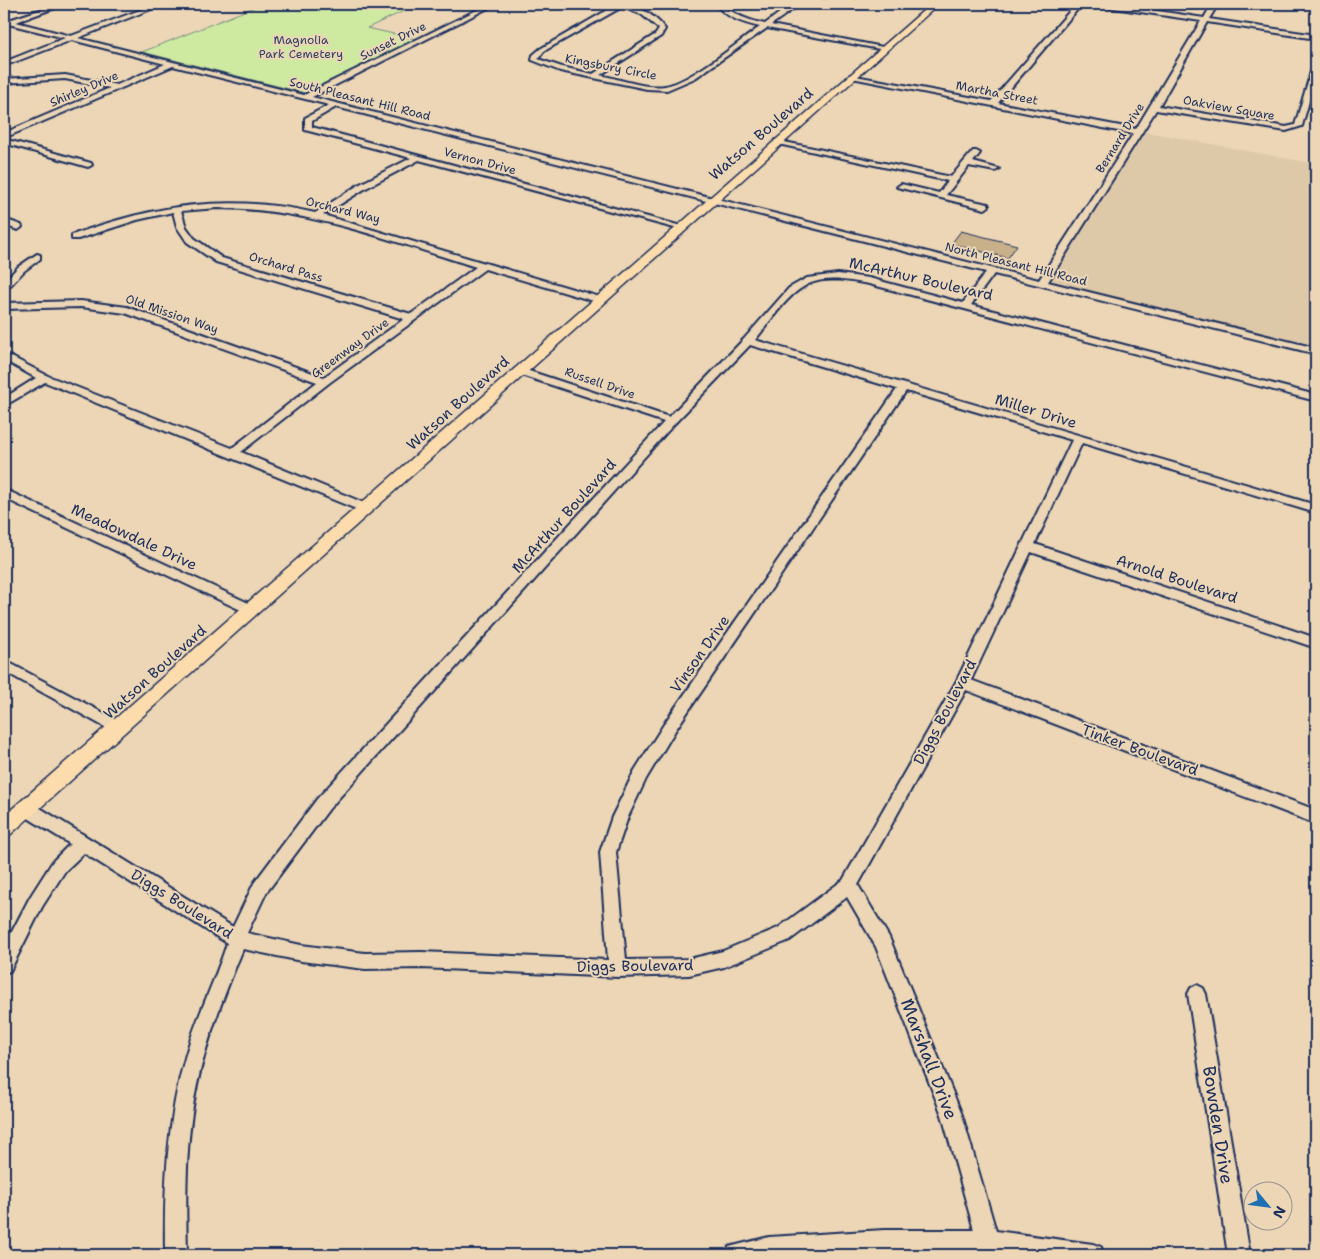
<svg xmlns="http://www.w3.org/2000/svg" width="1320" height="1259" font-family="'Shantell Sans',sans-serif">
	<rect width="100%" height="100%" fill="#ecd6b5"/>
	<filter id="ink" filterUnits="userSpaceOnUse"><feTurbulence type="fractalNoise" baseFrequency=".02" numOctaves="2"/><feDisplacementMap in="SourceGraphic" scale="10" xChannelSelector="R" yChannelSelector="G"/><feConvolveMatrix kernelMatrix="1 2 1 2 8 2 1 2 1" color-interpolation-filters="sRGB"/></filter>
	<g filter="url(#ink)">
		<polygon fill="#ddc8a7" points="1142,131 1316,164 1316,347 1050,283"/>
		<polygon fill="#ceeaa1" stroke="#748c80" points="262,4 419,4 367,28 416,39 305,93 142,52"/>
		<polygon fill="#c8b08a" stroke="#1b2f5e" points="961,231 1017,245 1008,258 951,244"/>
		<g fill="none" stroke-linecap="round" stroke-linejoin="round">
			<g stroke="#1b2f5e" stroke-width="4">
				<g id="minor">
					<path d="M58,4H66L16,22L71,36L156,4H164L78,38L304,95L489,4H496L312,97L1039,280L1133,134L852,78L850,77V75L991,101L1076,4H1082L998,103L1136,129L1201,21L1100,6L1097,4H1111L1204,18L1212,4H1218L1209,19L1316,35V39L1207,22L1159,106L1286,127L1295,125L1313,65L1316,63V76L1302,126L1286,131L1156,110L1048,282L1316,348V354L994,274L971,305L1316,395V401L869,284C851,281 829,276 811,283C788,292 771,321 755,340L1316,505V513L1082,443L1035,544L1316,638V648L1031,552L971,680L1316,810V824L966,690L858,885L889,937L962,1115L996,1231L1093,1244L1101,1247L1104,1255H1015L988,1252L726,1255L729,1247L769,1237L884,1230H974L942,1115L876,947L847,897L790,940L724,967L689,975L618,977L421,968L365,969L301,961L243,949C221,1002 200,1056 192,1113C185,1160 186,1208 187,1255H165C164,1188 167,1119 186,1054C197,1016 215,981 227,943L84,853L65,871L42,907L10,971L4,973V947L30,897L53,861L70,844L20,813L18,808L20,803L26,801L32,803L233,927L254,883L317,799L664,422L515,373L514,371L515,369H523L669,417L744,339L789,288L807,278L838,274L869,278L963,303L986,272L336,107L312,121V127L685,227L681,230L678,229L419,160L366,188L323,215L603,298L605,300L603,302H597L485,269L329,383L241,452L369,505L371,508L369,511H361L45,382L4,406V398L36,378L4,360V353L48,376L232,448L317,382L125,313L81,307L4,309V303L81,301L127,307L324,377L404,319L216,262L187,242L177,227L173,212L137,220L78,239H72V235C154,205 228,193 315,213L360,184L411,158L305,130V118L329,105L173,66L4,138V133L110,88L65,79L4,83V79L65,75L117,85L165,64L72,40L4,66V62L65,38L4,23V19L9,20ZM217,208C307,208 391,241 476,267L411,314L222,258L194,238L186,227L181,211ZM750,345L897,389L666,721L635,770L612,817L600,852L608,960L421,952L365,953L301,945L247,933L266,893L329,809L675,423ZM906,391L1072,440L956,682L843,880L778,928L723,951L689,959L626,960L616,852L628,817L646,779L676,729Z"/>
					<path d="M618,4C636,4 654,14 665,29L661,36L600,75C620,79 645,89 665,86C691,82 738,42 760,27C743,23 727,18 715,4H721C735,15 747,20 765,24L791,4H797L796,7L771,25L888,48L885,50L767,28L695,78L667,90L647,89L560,71L532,60L533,55L540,49ZM622,7L641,14L659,29L656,34L593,74L562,67L538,59L544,51Z"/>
					<polygon points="4,139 91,163 92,165 88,167 4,143"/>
					<polygon points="775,140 951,177 973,151 976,151 980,153 973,162 999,169 995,171 969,166 946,195 988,204 989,206 985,209 897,187 901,184 939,193 948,181 778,144 774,142"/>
					<polygon points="4,219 21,225 22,227 18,230 4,225"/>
					<polygon points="37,254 40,255 40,259 24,271 7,289 4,290 4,282 18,267"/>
					<polygon points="4,489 255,606 257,609 255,612 245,612 4,498"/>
					<polygon points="4,660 122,723 124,727 122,731 117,733 112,731 4,671"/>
					<polygon points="1197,985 1203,988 1206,994 1250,1255 1228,1255 1188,994 1191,988"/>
				</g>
			</g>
			<g stroke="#1b2f5e" stroke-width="3">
				<polygon id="major" points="931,4 939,4 11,834 4,837 4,816"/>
			</g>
			<use href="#minor" fill="#ecd6b5" fill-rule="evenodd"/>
			<use href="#major" fill="#fcdcac" fill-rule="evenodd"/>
		</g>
	</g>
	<g text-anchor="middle" stroke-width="4" stroke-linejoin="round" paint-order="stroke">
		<g font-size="12" fill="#2d4265" stroke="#ecd6b5">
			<text x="301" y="44">Magnolia<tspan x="301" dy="14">Park Cemetery</tspan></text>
		</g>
		<g font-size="12" fill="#1b2f5e" stroke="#ecd6b5">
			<text transform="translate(393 41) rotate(-26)" y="4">Sunset Drive</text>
			<text transform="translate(611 67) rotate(11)" y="4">Kingsbury Circle</text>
			<text transform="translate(84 89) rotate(-23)" y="4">Shirley Drive</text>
			<text transform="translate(997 93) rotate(11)" y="4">Martha Street</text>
			<text transform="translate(360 99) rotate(14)" y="4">South Pleasant Hill Road</text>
			<text transform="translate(1229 108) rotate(10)" y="4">Oakview Square</text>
			<text transform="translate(1120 138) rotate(-58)" y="4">Bernard Drive</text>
			<text transform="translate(480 161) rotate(15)" y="4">Vernon Drive</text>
			<text transform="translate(343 210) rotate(14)" y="4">Orchard Way</text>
			<text transform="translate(1016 264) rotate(14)" y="4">North Pleasant Hill Road</text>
			<text transform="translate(286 267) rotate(17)" y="4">Orchard Pass</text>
			<text transform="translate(172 314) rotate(19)" y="4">Old Mission Way</text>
			<text transform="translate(350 348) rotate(-36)" y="4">Greenway Drive</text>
			<text transform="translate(600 383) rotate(19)" y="4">Russell Drive</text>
		</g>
		<g font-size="15" fill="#1b2f5e" stroke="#ecd6b5">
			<text transform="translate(761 134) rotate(-41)" y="5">Watson Boulevard</text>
			<text transform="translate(921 279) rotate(13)" y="5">McArthur Boulevard</text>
			<text transform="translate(458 403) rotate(-42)" y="5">Watson Boulevard</text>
			<text transform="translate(1036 411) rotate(17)" y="5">Miller Drive</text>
			<text transform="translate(564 516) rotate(-48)" y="5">McArthur Boulevard</text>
			<text transform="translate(134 537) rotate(25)" y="5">Meadowdale Drive</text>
			<text transform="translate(1177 579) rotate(18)" y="5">Arnold Boulevard</text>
			<text transform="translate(700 654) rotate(-55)" y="5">Vinson Drive</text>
			<text transform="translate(155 672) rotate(-42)" y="5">Watson Boulevard</text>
			<text transform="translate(945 712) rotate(-62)" y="5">Diggs Boulevard</text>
			<text transform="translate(1140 750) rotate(20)" y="5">Tinker Boulevard</text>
			<text transform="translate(182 904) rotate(32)" y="5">Diggs Boulevard</text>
			<text transform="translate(635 966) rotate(-1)" y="5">Diggs Boulevard</text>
		</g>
		<g font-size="18" fill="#1b2f5e" stroke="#ecd6b5">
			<text transform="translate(929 1059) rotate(69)" y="6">Marshall Drive</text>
			<text transform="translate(1218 1125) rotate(81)" y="6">Bowden Drive</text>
		</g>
	</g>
	<rect width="1320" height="1259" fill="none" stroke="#ecd6b5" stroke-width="20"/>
	<rect x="10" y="10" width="1300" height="1239" fill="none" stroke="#1b2f5e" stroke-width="2" filter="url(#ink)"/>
	<g transform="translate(1268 1206) rotate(119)"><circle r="24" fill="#ecd6b5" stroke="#989392"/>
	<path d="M0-4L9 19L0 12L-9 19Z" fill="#1f6fb2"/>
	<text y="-8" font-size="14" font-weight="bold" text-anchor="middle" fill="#1b2f5e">N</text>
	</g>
</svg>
